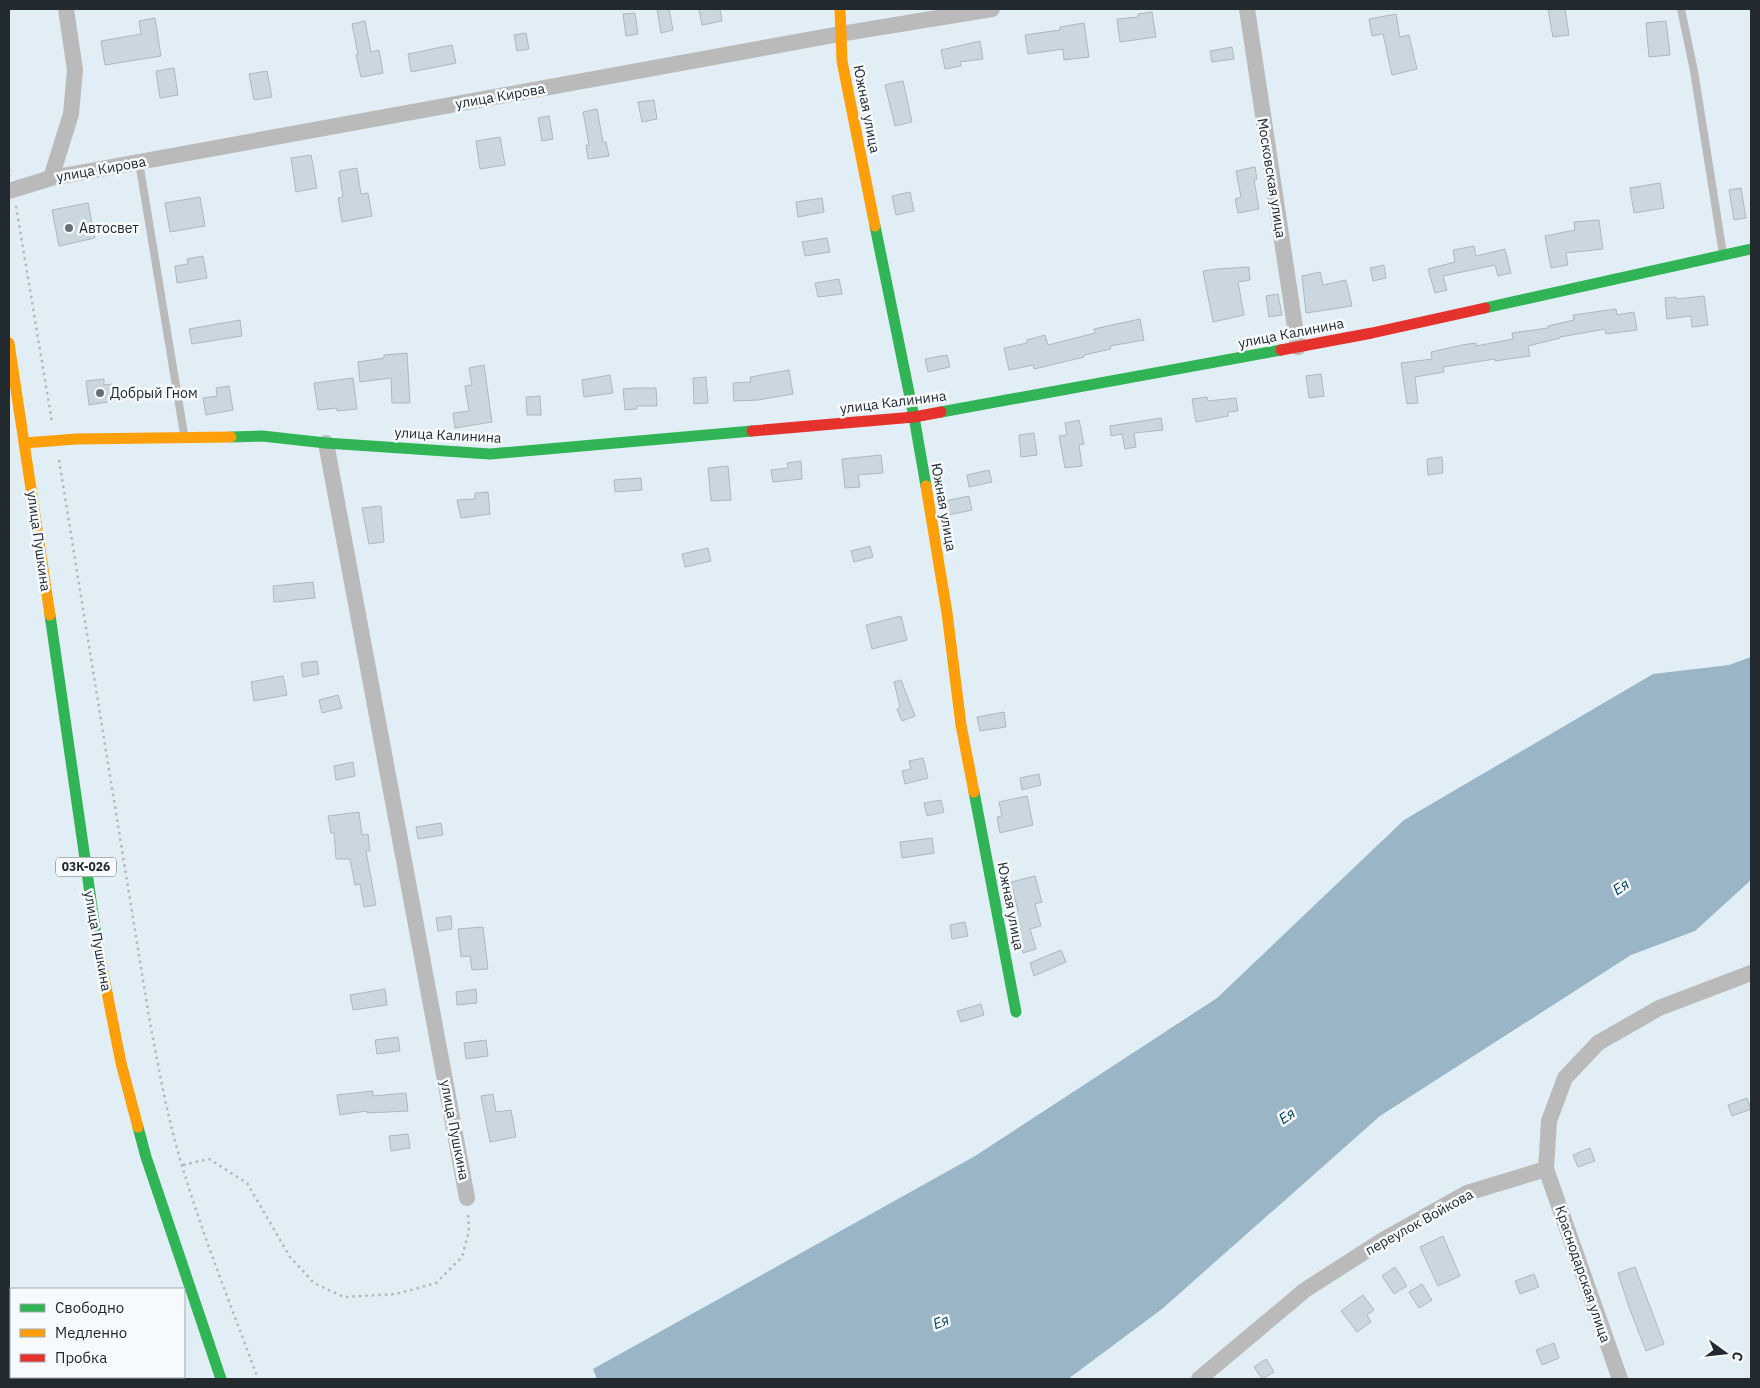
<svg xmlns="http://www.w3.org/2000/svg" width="1760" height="1388" font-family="'IBM Plex Sans',sans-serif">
	<rect width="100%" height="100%" fill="#e2eef6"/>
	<polygon fill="#9ab5c6" points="1751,657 1751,880 1695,931 1631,955 1380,1116 1162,1309 1068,1379 597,1379 593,1369 975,1156 1217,998 1404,820 1653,674 1729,665"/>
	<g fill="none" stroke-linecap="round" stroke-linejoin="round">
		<g stroke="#9ab5c6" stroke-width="28">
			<polyline points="9,1332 11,1337"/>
			<polyline points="39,1377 46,1379"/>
		</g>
	</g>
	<g fill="#cbd7df" stroke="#aeb7bd">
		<polygon points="657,9 669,9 673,30 661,33"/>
		<polygon points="699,9 720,9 722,21 702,25"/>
		<polygon points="1548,9 1565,9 1569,35 1553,37"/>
		<polygon points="1152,12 1156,37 1120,42 1117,19 1138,17 1138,14"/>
		<polygon points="635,13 638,34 626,36 623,14"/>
		<polygon points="1396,14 1400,37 1409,35 1417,69 1392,75 1383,34 1372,36 1369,19"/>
		<polygon points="155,18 161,56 105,65 101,41 141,34 139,21"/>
		<polygon points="365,21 371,52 379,50 383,73 361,77 356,55 358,55 352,24"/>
		<polygon points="1666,21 1670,55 1649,57 1646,23"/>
		<polygon points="1084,23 1089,57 1064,60 1063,49 1028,54 1025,35 1060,30 1060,27"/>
		<polygon points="526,33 529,49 517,51 514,35"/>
		<polygon points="980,41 983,59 960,62 961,66 945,69 941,50"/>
		<polygon points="452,45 456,63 411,72 408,54"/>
		<polygon points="1232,47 1234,59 1212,62 1210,51"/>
		<polygon points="174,68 178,95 160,98 156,71"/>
		<polygon points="267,71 272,97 254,100 249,74"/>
		<polygon points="903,81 912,122 895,126 885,85"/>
		<polygon points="654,100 657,119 642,122 638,102"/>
		<polygon points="597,109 603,142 606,142 609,156 588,159 586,145 589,145 583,112"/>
		<polygon points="549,116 553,139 542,141 538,118"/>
		<polygon points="500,137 505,165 480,169 476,141"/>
		<polygon points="311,155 317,188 296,192 291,158"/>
		<polygon points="1255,167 1257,179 1254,180 1259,209 1238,213 1235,199 1241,197 1236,171"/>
		<polygon points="357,168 361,194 368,193 372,216 342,222 338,198 343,197 339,171"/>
		<polygon points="1660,183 1664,208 1634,213 1630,188"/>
		<polygon points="1741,188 1746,218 1734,220 1729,190"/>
		<polygon points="910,192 914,211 896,215 892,196"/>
		<polygon points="200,197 205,226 170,232 165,203"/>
		<polygon points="822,198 824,212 798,217 796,202"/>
		<polygon points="88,203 95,238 59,246 52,210"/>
		<polygon points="1599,220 1603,249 1566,253 1568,265 1551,268 1545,236 1575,230 1574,222"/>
		<polygon points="827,238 830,252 805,256 802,242"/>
		<polygon points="1474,246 1476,256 1505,249 1511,273 1498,276 1495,265 1443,276 1447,290 1435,293 1428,269 1455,262 1453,250"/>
		<polygon points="203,256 207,278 177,283 175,266 188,264 187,259"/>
		<polygon points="1384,265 1386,278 1373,281 1370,268"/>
		<polygon points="1249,267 1250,280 1238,282 1244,315 1213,322 1203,271 1217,269"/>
		<polygon points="1320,272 1323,285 1346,280 1352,306 1306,313 1302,276"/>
		<polygon points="839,279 842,294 818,297 815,283"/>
		<polygon points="1278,294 1282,315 1269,317 1266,296"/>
		<polygon points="1704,296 1708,325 1692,327 1691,316 1667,319 1665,298 1676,297 1676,299"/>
		<polygon points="1616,309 1617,315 1634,312 1637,330 1606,334 1605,329 1560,337 1560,338 1528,346 1530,356 1495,361 1495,359 1443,367 1444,372 1415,377 1418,403 1407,404 1401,363 1432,359 1431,352 1462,345 1476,343 1476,346 1513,339 1512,333 1548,328 1548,326 1574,320 1573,315"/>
		<polygon points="1140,319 1144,340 1110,346 1111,349 1084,355 1084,357 1034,369 1033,365 1009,370 1004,348 1027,343 1027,340 1045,335 1048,345 1095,333 1094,329"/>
		<polygon points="240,320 242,336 192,344 189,329"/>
		<polygon points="407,353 410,403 392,403 391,378 360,382 358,362 384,358 384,355"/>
		<polygon points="947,355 950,367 928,372 925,359"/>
		<polygon points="484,365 492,422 455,428 453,413 469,411 465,386 472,385 469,368"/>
		<polygon points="789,370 793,394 758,400 734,401 733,383 751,382 750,377"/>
		<polygon points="1321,374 1324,396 1309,398 1306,376"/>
		<polygon points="610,375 613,393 584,397 582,380"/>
		<polygon points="706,377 708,403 694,404 693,378"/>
		<polygon points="353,378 357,409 337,411 337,408 318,410 314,383"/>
		<polygon points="104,379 104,385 112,384 114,401 89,405 86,381"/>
		<polygon points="229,386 233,410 206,415 203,398 217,396 216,388"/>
		<polygon points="635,388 656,388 657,406 637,406 637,409 625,410 623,389"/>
		<polygon points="540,396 541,415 527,415 526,397"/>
		<polygon points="1207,397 1208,401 1236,398 1238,411 1228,412 1228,416 1196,422 1192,399"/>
		<polygon points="1161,418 1163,430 1134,433 1136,447 1125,449 1122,434 1111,436 1110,426"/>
		<polygon points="1079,420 1084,444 1079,445 1082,466 1065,468 1059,436 1067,435 1065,423"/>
		<polygon points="1034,433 1037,455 1021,457 1019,435"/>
		<polygon points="881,455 883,473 858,475 860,487 845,488 842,459"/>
		<polygon points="1442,457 1443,473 1428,475 1427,459"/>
		<polygon points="801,461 802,479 773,482 771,470 788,468 787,463"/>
		<polygon points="728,466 731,500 711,501 708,468"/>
		<polygon points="989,470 992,482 969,487 967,475"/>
		<polygon points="641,478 642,490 615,492 614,480"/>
		<polygon points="488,492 490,514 461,518 457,500 475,499 475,493"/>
		<polygon points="969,496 972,510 948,515 945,501"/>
		<polygon points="381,506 384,542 369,544 362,508"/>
		<polygon points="870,546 873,557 854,562 851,551"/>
		<polygon points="708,548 711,561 685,567 682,554"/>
		<polygon points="313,582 315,598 274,602 273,586"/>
		<polygon points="901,616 907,640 872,649 866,625"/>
		<polygon points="317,661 319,674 303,677 301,663"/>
		<polygon points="283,676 287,695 254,701 251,682"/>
		<polygon points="901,680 915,716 902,721 897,709 900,707 894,682"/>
		<polygon points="338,695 342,708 322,713 319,700"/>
		<polygon points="1004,712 1006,727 980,731 977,717"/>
		<polygon points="923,758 928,778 905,784 902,771 911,769 909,761"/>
		<polygon points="353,762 355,776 336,780 334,766"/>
		<polygon points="1039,774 1041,785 1022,790 1020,778"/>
		<polygon points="1027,796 1033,825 1000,833 997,817 1002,816 999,802"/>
		<polygon points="941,800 944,812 927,816 924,803"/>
		<polygon points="359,812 362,835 368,834 370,851 366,851 376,905 364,907 360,884 355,885 350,859 336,859 334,833 331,833 328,816"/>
		<polygon points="441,823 443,835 418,839 416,827"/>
		<polygon points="932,838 934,853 902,858 900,842"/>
		<polygon points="1035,876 1042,902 1035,904 1041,926 1030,929 1036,949 1023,953 1018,933 1014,934 1010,914 1018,911 1011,882"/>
		<polygon points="451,916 452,929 438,931 436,918"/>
		<polygon points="965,922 968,936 952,939 950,925"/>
		<polygon points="483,927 488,969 472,970 470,956 461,957 458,929"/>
		<polygon points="1061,950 1066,962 1034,976 1030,963"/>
		<polygon points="385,989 387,1005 353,1010 350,995"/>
		<polygon points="476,989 477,1003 457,1005 456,992"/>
		<polygon points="981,1004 984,1015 961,1022 957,1011"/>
		<polygon points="398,1037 400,1051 377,1054 375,1040"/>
		<polygon points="486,1040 488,1056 466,1059 464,1043"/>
		<polygon points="373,1091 373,1096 406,1093 408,1111 367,1113 366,1111 340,1115 337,1095"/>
		<polygon points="493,1094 496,1112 511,1110 516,1137 490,1142 481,1096"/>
		<polygon points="1747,1098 1751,1109 1732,1116 1728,1105"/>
		<polygon points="408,1134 410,1148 391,1151 389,1136"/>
		<polygon points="1590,1148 1595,1161 1578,1167 1573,1155"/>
		<polygon points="1443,1236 1460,1276 1438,1286 1420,1247"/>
		<polygon points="1395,1267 1407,1286 1394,1294 1382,1276"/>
		<polygon points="1635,1267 1664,1344 1646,1351 1629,1307 1618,1273"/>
		<polygon points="1534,1274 1539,1287 1520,1294 1515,1281"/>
		<polygon points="1422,1284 1432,1300 1419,1308 1409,1292"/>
		<polygon points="1363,1295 1374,1310 1367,1315 1371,1322 1357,1332 1341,1311"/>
		<polygon points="1554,1343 1559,1358 1542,1365 1536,1350"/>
		<polygon points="1266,1359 1274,1372 1262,1379 1254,1367"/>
	</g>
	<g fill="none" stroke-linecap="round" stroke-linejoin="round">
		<g stroke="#b6b8b9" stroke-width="2.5" stroke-dasharray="2.5 4" stroke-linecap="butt">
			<polyline points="9,169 10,176"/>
			<polyline points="16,206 52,422"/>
			<path d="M59,460L149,1017C157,1059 164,1100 175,1141C197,1222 229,1300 258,1379"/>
			<polyline points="183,1165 209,1159 247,1183 290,1257 314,1283 344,1297 396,1294 436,1283 462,1257 469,1231 468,1214"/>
		</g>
		<g stroke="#bbbaba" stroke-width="8">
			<polyline points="1681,9 1694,71 1723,254"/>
			<polyline points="139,162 184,434"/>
		</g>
		<g stroke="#bbbaba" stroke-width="16">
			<polyline points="1247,9 1298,347"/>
			<polyline points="51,178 71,114 75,70 66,9"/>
			<polyline points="9,191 51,178 840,34 992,9"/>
			<polyline points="326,443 467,1198"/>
			<polyline points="1546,1169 1620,1379"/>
			<polyline points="1199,1379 1305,1290 1383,1240 1467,1193 1546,1169 1549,1121 1565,1078 1598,1043 1659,1008 1751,973"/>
		</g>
		<g stroke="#30b455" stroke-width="11">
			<polyline points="875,226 914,417 926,486"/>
			<polyline points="1485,308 1751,249"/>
			<polyline points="941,412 1281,350"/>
			<polyline points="231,437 262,436 326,443 490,454 752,431"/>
			<polyline points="50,615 97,942"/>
			<polyline points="974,792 1016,1012"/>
			<polyline points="138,1127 146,1157 221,1379"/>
		</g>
		<g stroke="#ff9f0a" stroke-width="11">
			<polyline points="840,9 842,61 875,226"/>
			<polyline points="9,343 50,615"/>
			<polyline points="25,443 76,439 231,437"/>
			<polyline points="926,486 947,613 961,725 974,792"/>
			<polyline points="97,942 121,1063 138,1127"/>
		</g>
		<g stroke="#e5322d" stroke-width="11">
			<polyline points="1281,350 1372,333 1485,308"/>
			<polyline points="752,431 914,417 941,412"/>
		</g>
	</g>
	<g fill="#656f75" stroke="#f6fafd" stroke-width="2">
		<circle cx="69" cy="228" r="5"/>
		<circle cx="100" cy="393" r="5"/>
	</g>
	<g text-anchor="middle" stroke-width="5" stroke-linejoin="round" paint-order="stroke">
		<rect fill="#f6fafd" stroke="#62686e" stroke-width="1" x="56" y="857.5" width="60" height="19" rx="4"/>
		<g font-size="12" font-weight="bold" fill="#222a30">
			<text x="86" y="871">03К-026</text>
		</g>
		<g font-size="14" fill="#222a30" stroke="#f6fafd">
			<text transform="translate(500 96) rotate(-10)" y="5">улица Кирова</text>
			<text transform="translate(867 109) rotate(79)" y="5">Южная улица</text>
			<text transform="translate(101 169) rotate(-10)" y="5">улица Кирова</text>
			<text transform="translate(1272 178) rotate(81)" y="5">Московская улица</text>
			<text transform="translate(1291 333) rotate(-11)" y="5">улица Калинина</text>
			<text transform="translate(893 402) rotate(-7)" y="5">улица Калинина</text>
			<text transform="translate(448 435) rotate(3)" y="5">улица Калинина</text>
			<text transform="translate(944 507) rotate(80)" y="5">Южная улица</text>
			<text transform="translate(39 541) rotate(82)" y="5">улица Пушкина</text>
			<text transform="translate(1011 906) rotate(79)" y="5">Южная улица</text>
			<text transform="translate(98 941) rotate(80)" y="5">улица Пушкина</text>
			<text transform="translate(455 1130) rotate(79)" y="5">улица Пушкина</text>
			<text transform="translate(1419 1222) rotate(-29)" y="5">переулок Войкова</text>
			<text transform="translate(1583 1274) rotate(71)" y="5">Краснодарская улица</text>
		</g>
		<g font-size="14" fill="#222a30" stroke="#f6fafd" text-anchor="start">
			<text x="79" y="233">Автосвет</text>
			<text x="110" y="398">Добрый Гном</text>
		</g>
		<g font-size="15" font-style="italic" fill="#004361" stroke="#f6fafd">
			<text transform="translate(1621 887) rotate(-34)" y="5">Ея</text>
			<text transform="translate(1287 1116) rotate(-34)" y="5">Ея</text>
			<text transform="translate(941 1322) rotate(-21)" y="5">Ея</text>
		</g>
	</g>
	<rect width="1760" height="1388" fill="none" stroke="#222a30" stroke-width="20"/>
	<rect x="10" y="1288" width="175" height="90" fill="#f6fafd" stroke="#a1a7ab"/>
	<rect x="20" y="1304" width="25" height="8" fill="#30b455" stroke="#a1a7ab"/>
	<text x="55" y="1313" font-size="15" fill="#222a30">Свободно</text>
	<rect x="20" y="1329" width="25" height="8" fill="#ff9f0a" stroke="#a1a7ab"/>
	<text x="55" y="1338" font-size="15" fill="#222a30">Медленно</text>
	<rect x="20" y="1354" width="25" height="8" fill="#e5322d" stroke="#a1a7ab"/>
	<text x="55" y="1363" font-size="15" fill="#222a30">Пробка</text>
	<g transform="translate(1725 1353) rotate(105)" stroke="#f6fafd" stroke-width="4" paint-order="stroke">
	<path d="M0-4L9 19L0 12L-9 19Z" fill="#222a30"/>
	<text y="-8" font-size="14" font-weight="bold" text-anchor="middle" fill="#222a30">С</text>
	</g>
</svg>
